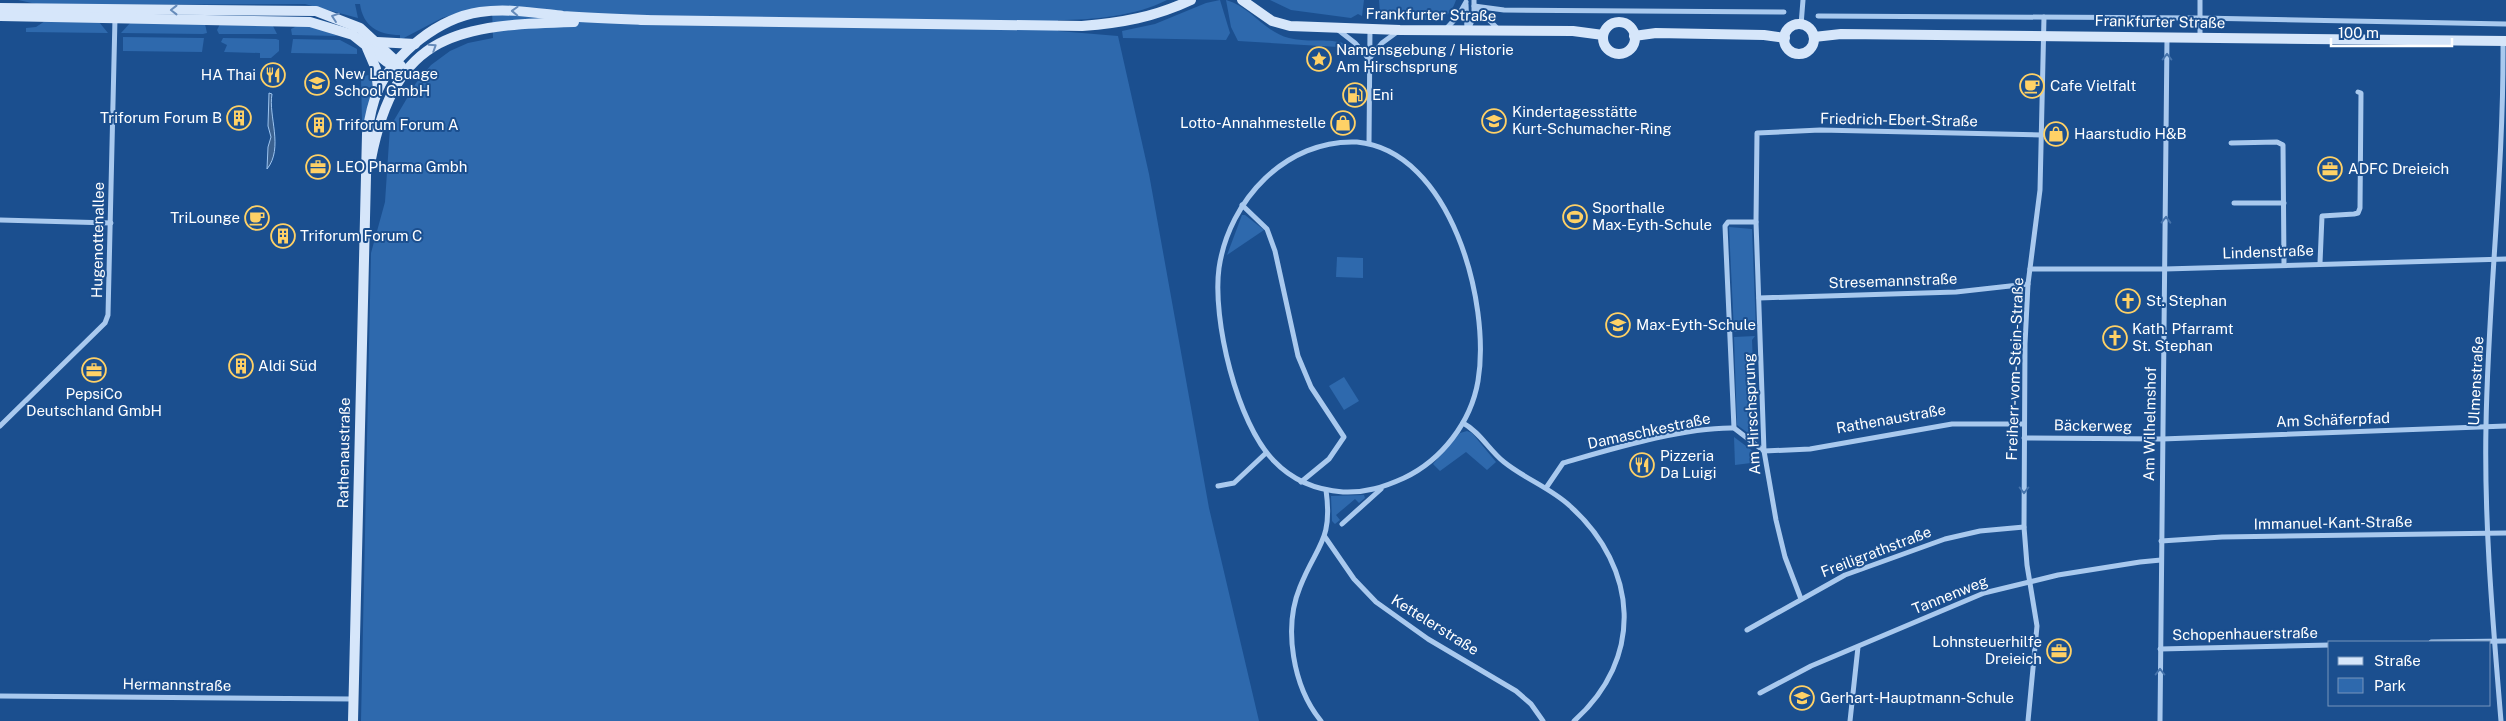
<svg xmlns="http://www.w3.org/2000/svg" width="2506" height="721" font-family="'Public Sans',sans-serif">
	<rect width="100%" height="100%" fill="#1b4f8f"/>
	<g fill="#2e69ad">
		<path d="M18,0H1167C1136,16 1093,20 1058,20V31L1118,36L1149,174L1209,508L1259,721H361L371,253L385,202L390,127L416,83L431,65L450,51L468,43L493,38L492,8L464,11L442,18L400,40V35C378,35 363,26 360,4H355L358,18L305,4L41,5Z"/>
		<polygon points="1220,0 1230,33 1226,40 1123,38 1122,31 1155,24 1206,3"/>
		<path d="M1226,0C1250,6 1264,32 1289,38C1314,45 1343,32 1361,56L1338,47L1238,41L1231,27Z"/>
		<polygon points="1270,0 1364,0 1362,16 1358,14 1351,18 1291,10"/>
		<path d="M1379,0H1456C1453,8 1450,14 1442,18C1432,22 1389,20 1380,14Z"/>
		<polygon points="45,21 99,22 108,33 26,32 26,28 36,27"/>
		<polygon points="131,22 205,24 207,33 203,34 121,33"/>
		<polygon points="220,24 273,26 277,34 219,34 217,30"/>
		<polygon points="297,26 311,26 338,36 292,35 291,29"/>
		<polygon points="123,37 204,38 202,52 123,51"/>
		<polygon points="223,38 276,39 279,40 279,51 271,58 260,58 260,53 224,52 227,45 221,42"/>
		<polygon points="293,39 340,40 357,49 357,54 291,53"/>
		<polygon points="372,74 372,92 364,123 362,122 361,77"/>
		<polygon points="1242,215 1245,215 1264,230 1227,255"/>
		<polygon points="1729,227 1752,229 1756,330 1734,332"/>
		<polygon points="1337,257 1363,258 1363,278 1336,277"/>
		<polygon points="1755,336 1752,340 1756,432 1759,441 1737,425 1734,337"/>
		<polygon points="1344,377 1359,401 1344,410 1329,386"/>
		<polygon points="1467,431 1472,433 1496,462 1487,470 1466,452 1440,471 1433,464 1460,433"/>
		<polygon points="1734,437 1758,455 1759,462 1735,465"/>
		<polygon points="1364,495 1365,498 1359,503 1355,499 1336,515 1340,520 1335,524 1332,521 1331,496"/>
	</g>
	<path fill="#3c6290" stroke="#9cc4f0" d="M269,93L272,94C268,116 284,148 267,169L268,147L271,137L268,126Z"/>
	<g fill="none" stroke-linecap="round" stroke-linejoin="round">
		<g stroke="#a9c9ee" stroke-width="5">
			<polyline points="1466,4 1467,30"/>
			<polyline points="1474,6 1504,10 1784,12"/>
			<polyline points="1475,6 1499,30"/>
			<polyline points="1818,16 2200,18 2506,24"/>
			<polyline points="1801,25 1803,0"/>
			<polyline points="1337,29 1355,43 1369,59"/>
			<polyline points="1445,30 1458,16 1466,2"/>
			<polyline points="1468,30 1474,16 1474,0"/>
			<polyline points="2200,38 2200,0"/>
			<polyline points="1369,59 1382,43 1397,32"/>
			<path d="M1357,142C1451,151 1491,303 1478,381C1471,422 1442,460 1404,478C1384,487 1366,493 1343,492C1316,490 1293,481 1274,461C1237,424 1212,319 1219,268C1229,200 1286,139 1357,142Z"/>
			<polyline points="1369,143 1370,29"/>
			<polyline points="2231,143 2277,142 2283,145 2284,264"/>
			<polyline points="2234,203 2284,203"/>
			<polyline points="1242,205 1267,229 1275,251 1298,356 1311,387 1344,437 1329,459 1301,482"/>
			<polyline points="0,220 111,223"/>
			<polyline points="2320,263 2322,216 2354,214 2358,213 2360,208 2361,93 2358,92"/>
			<polyline points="2030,269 2165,269 2506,259"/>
			<polyline points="1759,298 1956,292 2028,284"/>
			<path d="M1463,423C1480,432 1489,450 1504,462C1525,479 1551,488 1570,506C1639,568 1644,659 1574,721"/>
			<polyline points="0,426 105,323 108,315 115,18"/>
			<polyline points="1734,428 1725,226 1728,222 1756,222"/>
			<polyline points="2024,438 2162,439 2506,426"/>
			<polyline points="1764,451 1810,449 1952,424 2024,424"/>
			<polyline points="1218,486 1234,483 1266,453"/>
			<path d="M1546,488L1563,463C1612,449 1683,427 1734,428L1764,451"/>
			<polyline points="1342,524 1381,489"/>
			<polyline points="1325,537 1354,579 1376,602 1428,639 1516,691 1531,704 1543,721"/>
			<polyline points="2161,541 2222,537 2506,533"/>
			<polyline points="1801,599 1785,557 1776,520 1764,451 1756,222 1757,133 1820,130 2042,135"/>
			<polyline points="1747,630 1845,575 1945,539 1980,531 2024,527"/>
			<polyline points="2431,642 2506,641"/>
			<polyline points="2160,649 2330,645"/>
			<polyline points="1760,693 1811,666 1984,593 2058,575 2140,562 2161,560"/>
			<polyline points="0,696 353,699"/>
			<path d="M1321,721C1293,687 1283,628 1300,587C1317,544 1333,541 1326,490"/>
			<polyline points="1850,721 1858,647"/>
			<polyline points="2028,721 2037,626 2027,565 2024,527 2025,344 2028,284 2040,190 2044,17"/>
			<polyline points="2160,721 2167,38"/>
			<path d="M2501,721C2493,623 2484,524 2486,426C2488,298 2504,170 2503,41"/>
		</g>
		<g stroke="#d6e6fa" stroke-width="10">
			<polyline points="1242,0 1272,21 1290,26 1400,30 1573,31 1603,35"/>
			<polyline points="0,8 316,11 360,28 401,66"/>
			<polyline points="0,16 310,22 353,35 387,62 399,69"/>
			<path d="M641,20L1082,26C1121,23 1155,17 1191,0"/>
			<circle cx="1619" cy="38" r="16"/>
			<circle cx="1799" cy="39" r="15"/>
			<polyline points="1634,36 1656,33 1764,35 1785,38"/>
			<polyline points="1814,37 1841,34 2506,41"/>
			<polyline points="377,42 415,44"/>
			<polyline points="367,48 376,69 378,90"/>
			<path d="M371,159C396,31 459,25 574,22"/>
			<path d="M353,721L367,134C369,120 372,104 378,90C395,53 439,18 480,12C508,8 536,13 563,16C591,18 619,19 647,20"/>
		</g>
	</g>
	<defs><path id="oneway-chevron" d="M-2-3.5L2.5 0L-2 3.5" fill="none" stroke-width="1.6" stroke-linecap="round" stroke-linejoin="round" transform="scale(1.25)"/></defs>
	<g stroke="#668bba">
		<use href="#oneway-chevron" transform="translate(174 10) rotate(180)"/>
		<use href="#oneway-chevron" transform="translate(515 11) rotate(-178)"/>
		<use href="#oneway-chevron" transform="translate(335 17) rotate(-161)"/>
		<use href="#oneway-chevron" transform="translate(433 47) rotate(-33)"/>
	</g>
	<g stroke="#4674ac">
		<use href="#oneway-chevron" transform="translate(2167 57) rotate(-90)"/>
		<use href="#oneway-chevron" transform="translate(2166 220) rotate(-89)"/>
		<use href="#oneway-chevron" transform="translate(2024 490) rotate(90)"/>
		<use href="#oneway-chevron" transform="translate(2160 672) rotate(-90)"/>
	</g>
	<defs>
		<g id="sight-ring" transform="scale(1.25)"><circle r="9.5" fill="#1b4f8f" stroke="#ffd166" stroke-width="1.5"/><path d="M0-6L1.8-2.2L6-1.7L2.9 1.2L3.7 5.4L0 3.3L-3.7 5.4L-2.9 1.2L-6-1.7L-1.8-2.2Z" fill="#ffd166"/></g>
		<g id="restaurant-ring" transform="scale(1.25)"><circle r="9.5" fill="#1b4f8f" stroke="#ffd166" stroke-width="1.5"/><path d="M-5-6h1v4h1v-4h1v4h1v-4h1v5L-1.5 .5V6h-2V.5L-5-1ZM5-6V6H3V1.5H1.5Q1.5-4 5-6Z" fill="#ffd166"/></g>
		<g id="university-ring" transform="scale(1.25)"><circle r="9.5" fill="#1b4f8f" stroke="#ffd166" stroke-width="1.5"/><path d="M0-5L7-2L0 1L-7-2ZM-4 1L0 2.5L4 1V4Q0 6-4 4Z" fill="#ffd166"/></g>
		<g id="cafe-ring" transform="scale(1.25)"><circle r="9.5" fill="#1b4f8f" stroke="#ffd166" stroke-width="1.5"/><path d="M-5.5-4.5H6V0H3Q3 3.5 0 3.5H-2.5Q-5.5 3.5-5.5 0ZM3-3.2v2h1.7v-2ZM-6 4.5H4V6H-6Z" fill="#ffd166"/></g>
		<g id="fuel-ring" transform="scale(1.25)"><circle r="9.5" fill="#1b4f8f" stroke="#ffd166" stroke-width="1.5"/><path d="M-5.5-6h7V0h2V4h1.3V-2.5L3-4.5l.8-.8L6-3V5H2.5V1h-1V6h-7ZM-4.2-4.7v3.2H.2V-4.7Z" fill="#ffd166"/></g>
		<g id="building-ring" transform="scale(1.25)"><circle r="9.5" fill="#1b4f8f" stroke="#ffd166" stroke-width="1.5"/><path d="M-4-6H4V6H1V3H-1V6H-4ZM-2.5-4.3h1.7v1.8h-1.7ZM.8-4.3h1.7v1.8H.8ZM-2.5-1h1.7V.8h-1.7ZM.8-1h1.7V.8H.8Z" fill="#ffd166"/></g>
		<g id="school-ring" transform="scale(1.25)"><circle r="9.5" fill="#1b4f8f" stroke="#ffd166" stroke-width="1.5"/><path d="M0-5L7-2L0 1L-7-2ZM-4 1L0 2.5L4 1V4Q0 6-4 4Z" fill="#ffd166"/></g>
		<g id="shop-ring" transform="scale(1.25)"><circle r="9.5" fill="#1b4f8f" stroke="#ffd166" stroke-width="1.5"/><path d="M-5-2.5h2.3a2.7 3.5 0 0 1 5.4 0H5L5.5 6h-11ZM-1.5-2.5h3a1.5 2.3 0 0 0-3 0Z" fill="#ffd166"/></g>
		<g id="office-ring" transform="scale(1.25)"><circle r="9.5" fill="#1b4f8f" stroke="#ffd166" stroke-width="1.5"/><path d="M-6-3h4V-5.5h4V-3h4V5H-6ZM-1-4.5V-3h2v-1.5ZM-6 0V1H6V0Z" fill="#ffd166"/></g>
		<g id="stadium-ring" transform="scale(1.25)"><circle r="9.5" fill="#1b4f8f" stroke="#ffd166" stroke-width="1.5"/><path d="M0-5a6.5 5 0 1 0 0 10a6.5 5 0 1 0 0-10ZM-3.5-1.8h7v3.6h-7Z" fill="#ffd166"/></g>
		<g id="church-ring" transform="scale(1.25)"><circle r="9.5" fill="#1b4f8f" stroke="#ffd166" stroke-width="1.5"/><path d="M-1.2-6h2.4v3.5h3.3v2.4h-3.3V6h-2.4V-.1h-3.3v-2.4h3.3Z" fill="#ffd166"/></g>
	</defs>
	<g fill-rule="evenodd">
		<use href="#sight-ring" x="1319" y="59"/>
		<use href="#restaurant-ring" x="273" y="75"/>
		<use href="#university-ring" x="317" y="83"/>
		<use href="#cafe-ring" x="2032" y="86"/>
		<use href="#fuel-ring" x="1355" y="95"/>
		<use href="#building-ring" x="239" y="118"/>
		<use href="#school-ring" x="1494" y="121"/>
		<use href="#shop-ring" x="1343" y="123"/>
		<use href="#building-ring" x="319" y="125"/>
		<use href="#shop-ring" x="2056" y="134"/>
		<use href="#office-ring" x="318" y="167"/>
		<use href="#office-ring" x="2330" y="169"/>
		<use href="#stadium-ring" x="1575" y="217"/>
		<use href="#cafe-ring" x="257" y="218"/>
		<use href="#building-ring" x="283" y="236"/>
		<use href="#church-ring" x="2128" y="301"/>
		<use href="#school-ring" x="1618" y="325"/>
		<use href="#church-ring" x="2115" y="338"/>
		<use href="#building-ring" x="241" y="366"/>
		<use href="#office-ring" x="94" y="370"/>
		<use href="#restaurant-ring" x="1642" y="465"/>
		<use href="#office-ring" x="2059" y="651"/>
		<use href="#school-ring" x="1802" y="698"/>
	</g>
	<g text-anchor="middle" stroke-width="4" stroke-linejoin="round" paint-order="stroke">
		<g font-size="15" fill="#fff" stroke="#1b4f8f">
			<text transform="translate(1431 15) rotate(1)" y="5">Frankfurter Straße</text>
			<text transform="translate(2160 22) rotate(1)" y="5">Frankfurter Straße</text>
			<text transform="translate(1899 120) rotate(1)" y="5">Friedrich-Ebert-Straße</text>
			<text transform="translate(98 240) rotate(-89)" y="5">Hugenottenallee</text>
			<text transform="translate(2268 252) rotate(-2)" y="5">Lindenstraße</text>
			<text transform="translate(1893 281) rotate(-2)" y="5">Stresemannstraße</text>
			<text transform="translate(2015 369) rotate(-88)" y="5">Freiherr-vom-Stein-Straße</text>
			<text transform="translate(2476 381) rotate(-87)" y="5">Ulmenstraße</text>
			<text transform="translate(1752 414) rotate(-93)" y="5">Am Hirschsprung</text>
			<text transform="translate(1891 419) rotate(-10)" y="5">Rathenaustraße</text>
			<text transform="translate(2333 420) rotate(-2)" y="5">Am Schäferpfad</text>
			<text transform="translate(2150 424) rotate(-89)" y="5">Am Wilhelmshof</text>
			<text transform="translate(2093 426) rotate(1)" y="5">Bäckerweg</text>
			<text transform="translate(1649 431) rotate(-12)" y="5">Damaschkestraße</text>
			<text transform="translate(344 453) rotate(-89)" y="5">Rathenaustraße</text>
			<text transform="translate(2333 523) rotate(-1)" y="5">Immanuel-Kant-Straße</text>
			<text transform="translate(1876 552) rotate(-21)" y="5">Freiligrathstraße</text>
			<text transform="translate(1950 595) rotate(-22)" y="5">Tannenweg</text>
			<text transform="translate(1435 625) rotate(32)" y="5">Kettelerstraße</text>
			<text transform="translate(2245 634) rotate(-1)" y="5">Schopenhauerstraße</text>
			<text transform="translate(177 685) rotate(1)" y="5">Hermannstraße</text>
		</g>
		<g font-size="15" fill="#fff" stroke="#1b4f8f" text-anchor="start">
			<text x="1336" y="55">Namensgebung / Historie<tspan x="1336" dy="17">Am Hirschsprung</tspan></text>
			<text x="334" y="79">New Language<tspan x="334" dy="17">School GmbH</tspan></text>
			<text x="256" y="80" text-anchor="end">HA Thai</text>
			<text x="2050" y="91">Cafe Vielfalt</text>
			<text x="1372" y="100">Eni</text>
			<text x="1512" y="117">Kindertagesstätte<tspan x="1512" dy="17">Kurt-Schumacher-Ring</tspan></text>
			<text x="222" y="123" text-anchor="end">Triforum Forum B</text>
			<text x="1326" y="128" text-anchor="end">Lotto-Annahmestelle</text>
			<text x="336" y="130">Triforum Forum A</text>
			<text x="2074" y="139">Haarstudio H&amp;B</text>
			<text x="336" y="172">LEO Pharma Gmbh</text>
			<text x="2348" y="174">ADFC Dreieich</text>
			<text x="1592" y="213">Sporthalle<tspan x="1592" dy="17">Max-Eyth-Schule</tspan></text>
			<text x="240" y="223" text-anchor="end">TriLounge</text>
			<text x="300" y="241">Triforum Forum C</text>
			<text x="2146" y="306">St. Stephan</text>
			<text x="1636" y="330">Max-Eyth-Schule</text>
			<text x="2132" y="334">Kath. Pfarramt<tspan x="2132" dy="17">St. Stephan</tspan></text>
			<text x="258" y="371">Aldi Süd</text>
			<text x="94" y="399" text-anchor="middle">PepsiCo<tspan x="94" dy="17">Deutschland GmbH</tspan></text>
			<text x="1660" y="461">Pizzeria<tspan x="1660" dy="17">Da Luigi</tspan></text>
			<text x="2042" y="647" text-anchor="end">Lohnsteuerhilfe<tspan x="2042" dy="17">Dreieich</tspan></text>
			<text x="1820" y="703">Gerhart-Hauptmann-Schule</text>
		</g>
	</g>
	<rect x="2328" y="641" width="162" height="65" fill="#1b4f8f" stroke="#7695bc"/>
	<rect x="2338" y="657" width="25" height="8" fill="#d6e6fa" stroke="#7695bc"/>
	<text x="2374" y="666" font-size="15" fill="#ffffff">Straße</text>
	<rect x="2338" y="678" width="25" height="15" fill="#2e69ad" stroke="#7695bc"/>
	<text x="2374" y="691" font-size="15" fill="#ffffff">Park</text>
	<path d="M2331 38v8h121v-8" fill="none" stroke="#ffffff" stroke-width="2.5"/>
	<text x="2338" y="38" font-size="15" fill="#ffffff" stroke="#1b4f8f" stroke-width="4" paint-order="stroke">100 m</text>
</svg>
